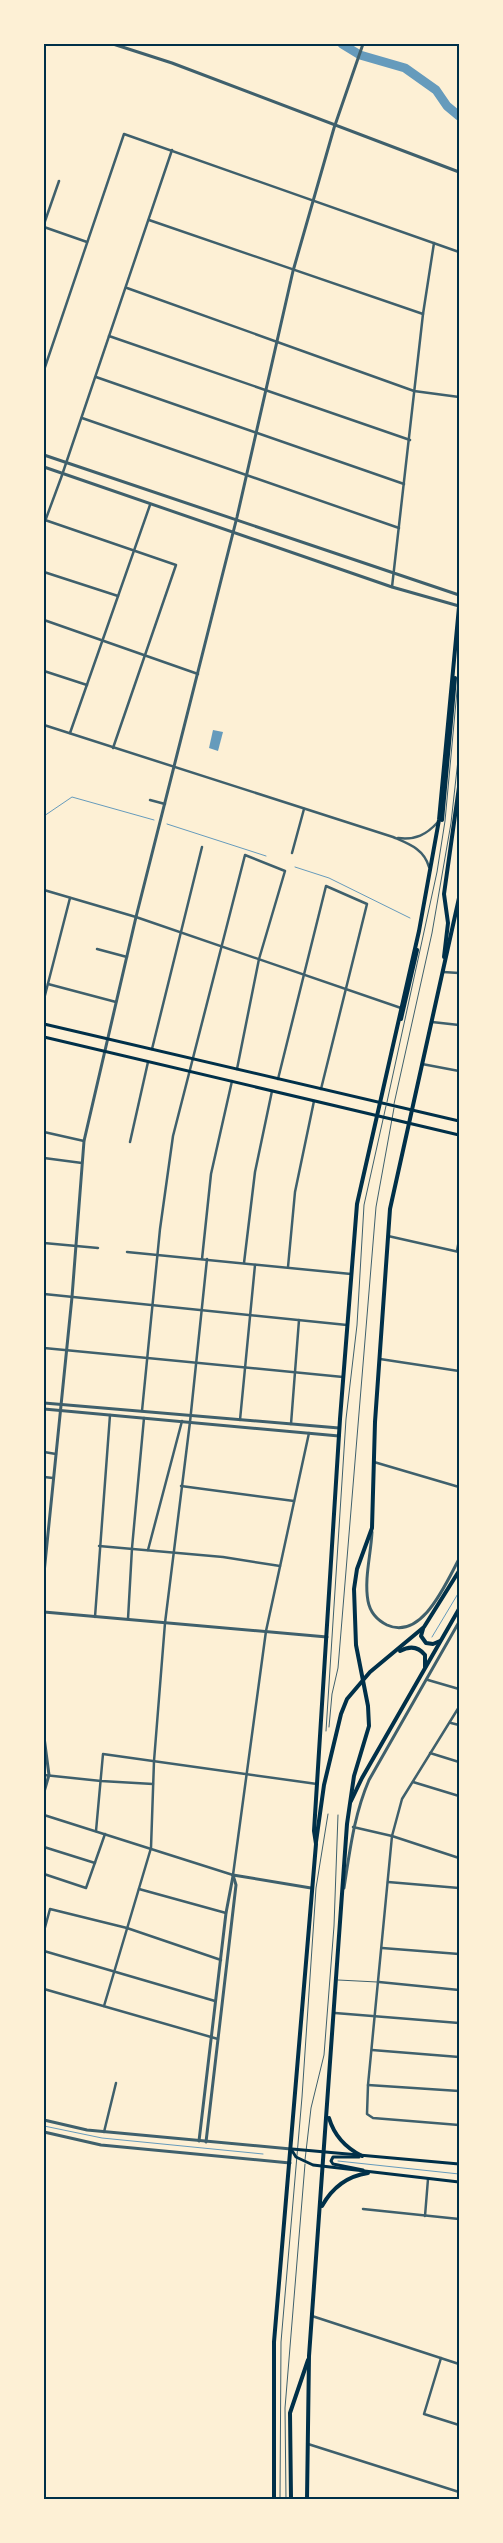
<svg xmlns="http://www.w3.org/2000/svg" width="503" height="2543" font-family="'Open Sans',sans-serif">
	<rect width="100%" height="100%" fill="#fdf0d5"/>
	<polygon fill="#669bbc" points="213,730 223,732 218,751 209,748"/>
	<g fill="none" stroke-linecap="round" stroke-linejoin="round">
		<g stroke="#669bbc" stroke-width="1">
			<polyline points="44,816 72,797 154,820"/>
			<polyline points="167,824 266,856"/>
			<polyline points="295,867 329,878 410,918"/>
			<polyline points="432,1637 459,1592"/>
			<polyline points="44,2126 102,2138 263,2154"/>
			<polyline points="338,2161 459,2174"/>
		</g>
		<polyline stroke="#669bbc" stroke-width="9" points="342,44 360,55 405,68 436,90 447,106 459,116"/>
		<g stroke="#3f606c" stroke-width="1">
			<polyline points="387,1102 437,872 445,821 459,669"/>
			<polyline points="394,1104 432,933 451,823 459,751"/>
			<polyline points="329,1727 332,1694 338,1668 376,1207 394,1108"/>
			<polyline points="326,1731 346,1419 357,1325 364,1205 386,1106"/>
			<polyline points="338,1980 377,1982"/>
			<polyline points="305,2160 311,2108 324,2055 334,1926 338,1815"/>
			<polyline points="280,2499 281,2342 302,2097 316,1888 328,1814"/>
			<polyline points="286,2499 285,2408 305,2164"/>
		</g>
		<g stroke="#3f606c" stroke-width="2.5">
			<polyline points="149,220 423,314"/>
			<polyline points="44,224 59,181"/>
			<polyline points="44,227 87,242"/>
			<polyline points="127,288 414,391 459,397"/>
			<polyline points="109,336 410,440"/>
			<polyline points="44,370 124,134 459,252"/>
			<polyline points="96,377 404,484"/>
			<polyline points="82,418 399,528"/>
			<polyline points="45,520 176,565 113,748"/>
			<polyline points="44,524 61,478 172,150"/>
			<polyline points="44,572 118,596"/>
			<polyline points="392,587 423,314 434,243"/>
			<polyline points="44,620 198,674"/>
			<polyline points="44,671 87,685"/>
			<path d="M44,725L393,837C409,844 424,849 429,867"/>
			<polyline points="70,733 150,505"/>
			<polyline points="150,800 165,804"/>
			<path d="M398,838C416,840 426,835 438,822"/>
			<polyline points="292,853 304,809"/>
			<polyline points="44,890 136,917 401,1008"/>
			<polyline points="97,949 127,957"/>
			<polyline points="443,972 459,973"/>
			<polyline points="48,984 116,1002"/>
			<polyline points="44,999 70,898"/>
			<polyline points="432,1022 459,1025"/>
			<polyline points="152,1049 202,847"/>
			<polyline points="422,1064 459,1071"/>
			<polyline points="278,1079 326,886 367,904 321,1089"/>
			<polyline points="44,1132 84,1141"/>
			<polyline points="130,1142 148,1062"/>
			<polyline points="44,1158 82,1163"/>
			<polyline points="388,1236 459,1252"/>
			<polyline points="44,1243 98,1248"/>
			<polyline points="457,1251 459,1240"/>
			<polyline points="127,1252 351,1274"/>
			<polyline points="202,1259 211,1174 232,1081"/>
			<polyline points="244,1263 255,1172 272,1091"/>
			<polyline points="288,1267 295,1192 314,1101"/>
			<polyline points="44,1294 347,1325"/>
			<polyline points="44,1348 343,1377"/>
			<polyline points="380,1359 459,1371"/>
			<polyline points="142,1411 160,1229 173,1136 245,855 285,871 259,959 237,1069"/>
			<polyline points="240,1420 255,1265"/>
			<polyline points="291,1424 299,1320"/>
			<polyline points="44,1452 56,1454"/>
			<polyline points="374,1462 459,1487"/>
			<polyline points="44,1477 53,1478"/>
			<polyline points="181,1486 294,1501"/>
			<polyline points="99,1546 223,1557 280,1566"/>
			<polyline points="148,1550 182,1421"/>
			<polyline points="95,1617 110,1415"/>
			<polyline points="128,1619 132,1548 144,1418"/>
			<polyline points="428,1680 459,1689"/>
			<polyline points="459,1707 402,1799 392,1836 368,2085 367,2114 373,2118 459,2125"/>
			<polyline points="451,1723 459,1725"/>
			<polyline points="430,1753 459,1762"/>
			<polyline points="44,1775 101,1781 153,1784"/>
			<polyline points="413,1782 459,1796"/>
			<polyline points="44,1815 233,1875 266,1631 309,1433"/>
			<polyline points="353,1827 392,1836 459,1858"/>
			<polyline points="96,1831 103,1754 317,1784"/>
			<polyline points="44,1847 95,1863"/>
			<polyline points="44,1874 86,1888 105,1834"/>
			<polyline points="388,1882 459,1888"/>
			<polyline points="139,1889 226,1913"/>
			<polyline points="44,1931 50,1909 127,1928 221,1960"/>
			<polyline points="382,1948 459,1954"/>
			<polyline points="44,1951 215,2001"/>
			<polyline points="379,1982 459,1990"/>
			<polyline points="44,1989 218,2039"/>
			<polyline points="104,2006 151,1848 154,1761 165,1623 190,1422 207,1259"/>
			<polyline points="335,2013 459,2023"/>
			<polyline points="372,2050 459,2057"/>
			<polyline points="368,2085 459,2091"/>
			<polyline points="104,2132 116,2083"/>
			<polyline points="363,2209 459,2219"/>
			<polyline points="425,2216 428,2179"/>
			<polyline points="312,2316 459,2364"/>
			<polyline points="441,2358 424,2414 459,2425"/>
			<polyline points="308,2444 459,2492"/>
		</g>
		<g stroke="#3f606c" stroke-width="3">
			<polyline points="113,44 172,63 459,172"/>
			<polyline points="44,455 459,595"/>
			<polyline points="44,467 392,587 459,606"/>
			<polyline points="44,1403 339,1428"/>
			<polyline points="44,1409 339,1436"/>
			<path d="M372,1532C371,1554 364,1579 368,1601C370,1612 377,1620 387,1625C422,1641 446,1583 459,1559"/>
			<polyline points="44,1573 72,1297 84,1141 136,917 237,517 293,271 334,128 363,44"/>
			<polyline points="44,1612 327,1637"/>
			<polyline points="44,1737 49,1775 44,1792"/>
			<polyline points="233,1875 311,1888"/>
			<path d="M344,1888C350,1850 354,1815 369,1780L459,1622"/>
			<polyline points="44,2120 87,2130 291,2149"/>
			<polyline points="44,2132 101,2145 290,2163"/>
			<polyline points="199,2141 226,1913 233,1876"/>
			<polyline points="206,2142 236,1885 233,1875"/>
		</g>
		<g stroke="#003049" stroke-width="3">
			<polyline points="44,1024 459,1121"/>
			<polyline points="44,1037 459,1135"/>
			<polyline points="291,2149 296,2157 313,2165 459,2182"/>
			<polyline points="292,2149 459,2164"/>
			<polyline points="359,2157 333,2157 331,2161 333,2164 363,2170"/>
		</g>
		<g stroke="#003049" stroke-width="4">
			<polyline points="442,820 455,678"/>
			<polyline points="444,957 448,923 444,894 459,787"/>
			<polyline points="401,1019 417,950"/>
			<polyline points="423,1629 421,1636 426,1643 433,1644 440,1641"/>
			<path d="M400,1651C409,1646 418,1646 425,1655V1667"/>
			<polyline points="351,1801 362,1778 459,1609"/>
			<polyline points="316,1842 324,1785 341,1714 347,1699 370,1672 424,1627 459,1571"/>
			<path d="M329,2118C334,2135 346,2148 362,2156"/>
			<path d="M322,2206C332,2188 348,2176 368,2173"/>
			<polyline points="274,2499 274,2342 316,1844 314,1831 340,1419 357,1204 419,931 439,820 459,607"/>
			<polyline points="291,2499 290,2413 308,2360"/>
			<polyline points="307,2499 309,2356 347,1824 354,1776 369,1726 368,1706 356,1645 354,1589 357,1569 372,1528 375,1422 390,1209 459,898"/>
		</g>
	</g>
	<rect width="503" height="2543" fill="none" stroke="#fdf0d5" stroke-width="90"/>
	<rect x="45" y="45" width="413" height="2453" fill="none" stroke="#003049" stroke-width="2"/>
</svg>
